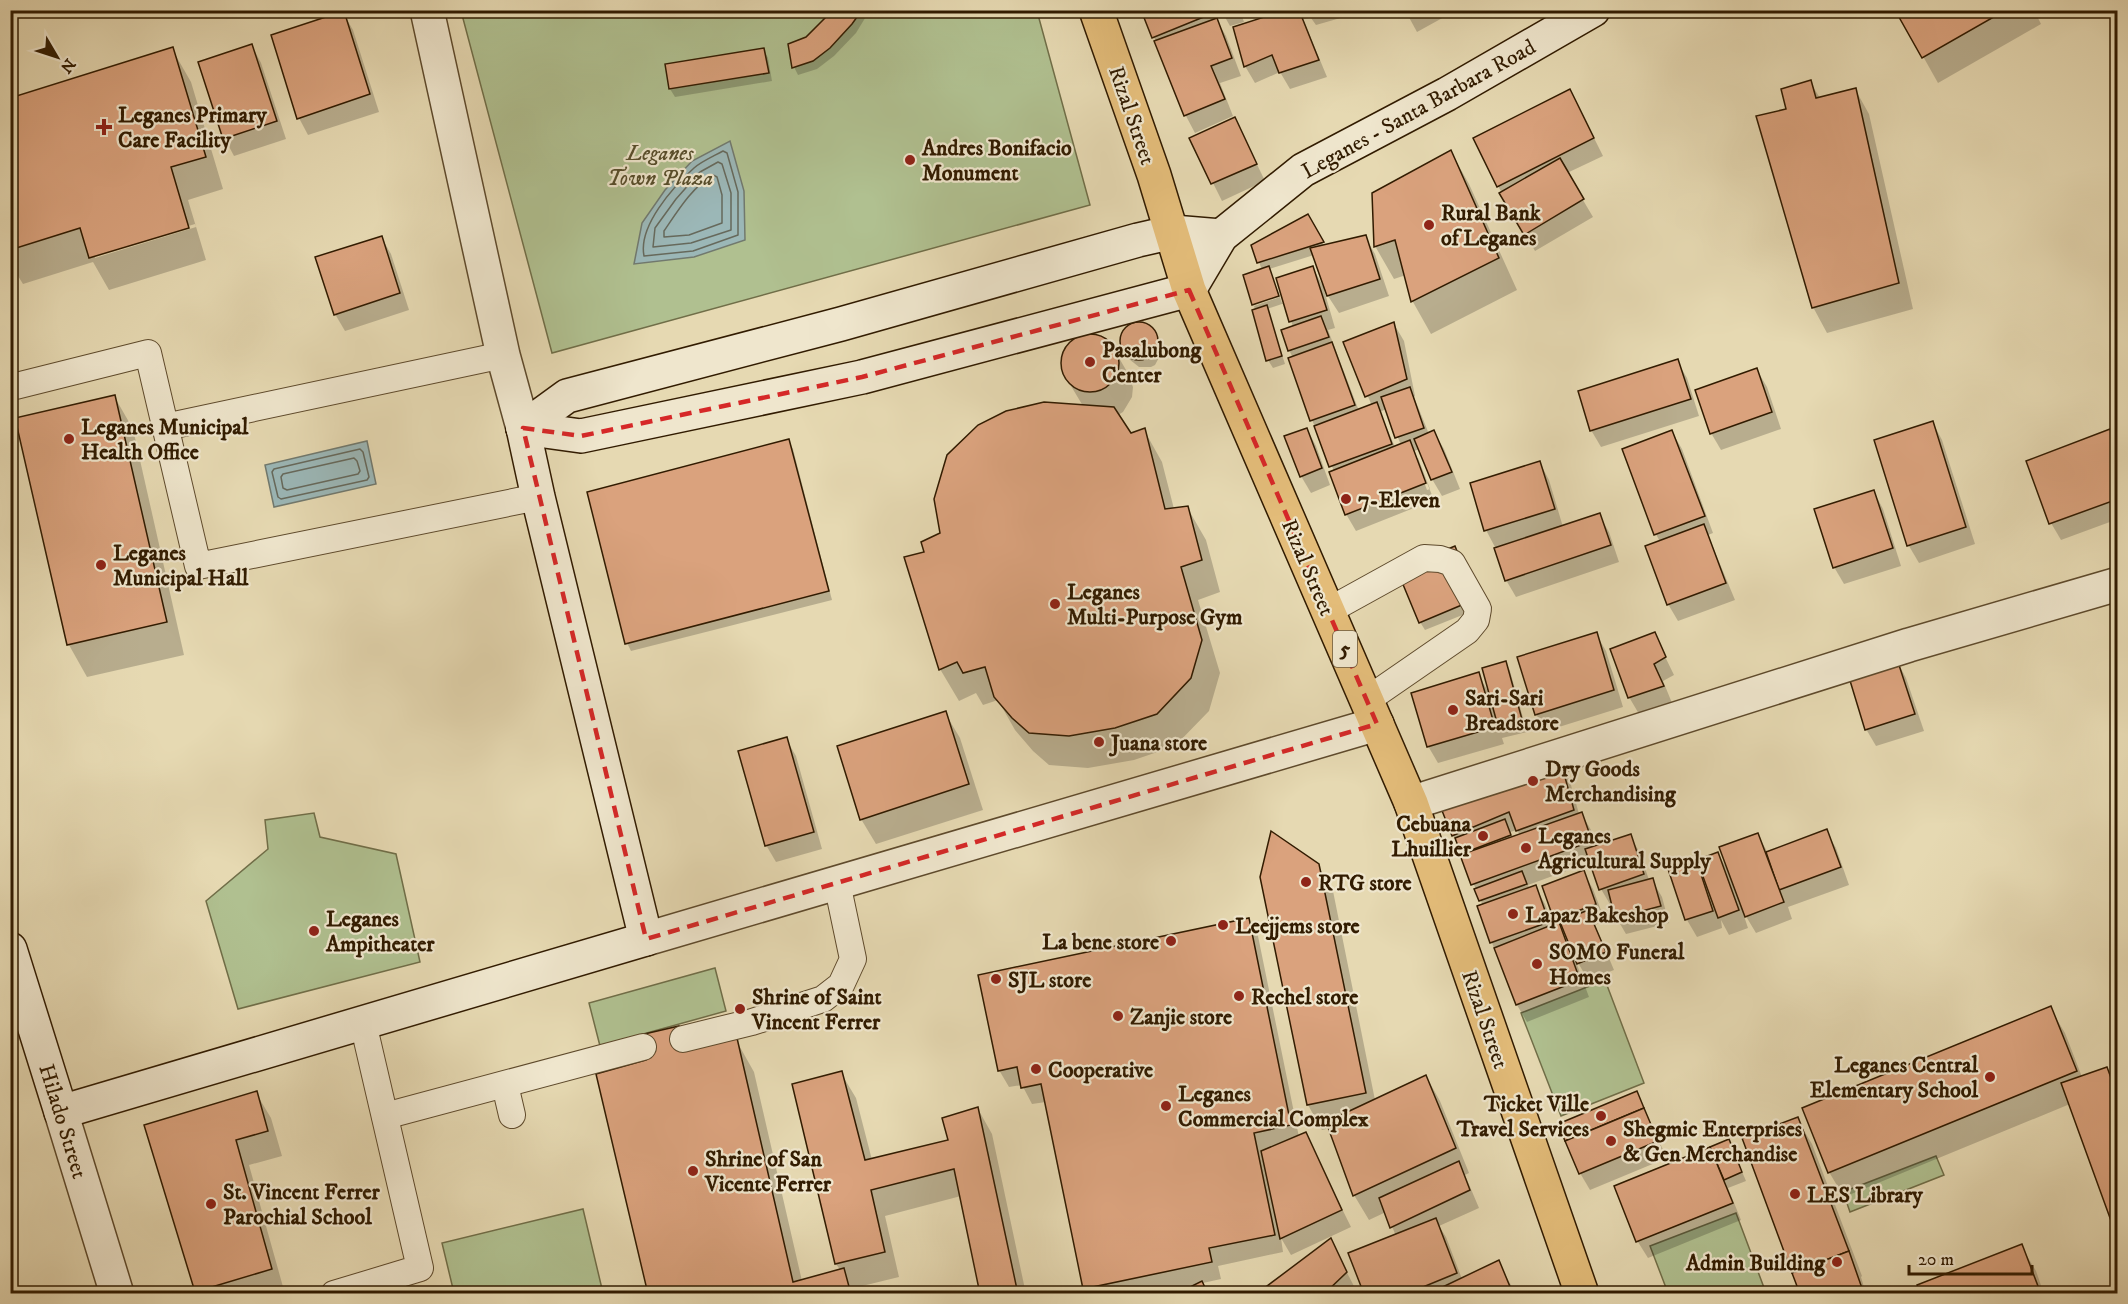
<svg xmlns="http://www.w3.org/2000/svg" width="2128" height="1304" font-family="'IM FELL DW Pica',serif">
	<rect width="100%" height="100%" fill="#e6d9b2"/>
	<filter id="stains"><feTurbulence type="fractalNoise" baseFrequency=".00333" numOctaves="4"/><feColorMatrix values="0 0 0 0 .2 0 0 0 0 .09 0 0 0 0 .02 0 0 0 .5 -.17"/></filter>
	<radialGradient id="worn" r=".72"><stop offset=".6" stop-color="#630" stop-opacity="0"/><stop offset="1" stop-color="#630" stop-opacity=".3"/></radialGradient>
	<g fill="#b0c090" stroke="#706e48" stroke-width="1.5">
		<polygon points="461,11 1037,11 1090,205 552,353"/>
		<polygon points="314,813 320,837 396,854 420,962 238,1009 206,901 268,849 265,820"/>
		<polygon points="715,968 726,1011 600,1046 589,1003"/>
		<polygon points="1605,980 1644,1083 1561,1116 1521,1013"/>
		<polygon points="1936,1156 1944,1175 1850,1212 1843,1192"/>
		<polygon points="583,1209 603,1293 454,1293 442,1243"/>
		<polygon points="1736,1213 1766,1293 1668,1293 1650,1246"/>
	</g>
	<g fill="#9bb7b7" stroke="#71796e" stroke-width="1.5">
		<polygon points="730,141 744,191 745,240 694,257 634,264 642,223 665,190 692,161"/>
		<polygon points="367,441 376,484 274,507 265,465"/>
	</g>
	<g fill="#0003" fill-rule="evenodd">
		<polygon points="834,10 870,10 856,33 834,56 817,69 798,75 794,67 807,38"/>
		<polygon points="1143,10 1211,10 1226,36 1241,76 1220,83 1233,116 1195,133 1186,116"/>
		<polygon points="1221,10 1236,10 1236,12 1240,10 1244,22 1230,26"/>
		<polygon points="1290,10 1357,10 1358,13 1316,25 1311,18 1303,19 1327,77 1290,89 1280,72 1255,83 1245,66"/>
		<polygon points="1405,10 1443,10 1446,16 1417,32"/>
		<polygon points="1897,10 2034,10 2041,24 1938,83"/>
		<polygon points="343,13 353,30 379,112 308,135 299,118"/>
		<polygon points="252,46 261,63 286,139 234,156 225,139 200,63"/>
		<path d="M172,49L191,82L223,189L188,200L206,260L109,290L93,262L23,284L10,263V100ZM195,224L196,227L95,258V255Z"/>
		<polygon points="764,50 768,58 772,81 675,97 670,89 667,65"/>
		<polygon points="1810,82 1820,98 1855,89 1869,114 1913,309 1827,333 1813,307 1787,110"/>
		<polygon points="1579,108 1603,156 1567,173 1593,217 1535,251 1498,186"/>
		<polygon points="1235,119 1265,181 1222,201 1191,139"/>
		<polygon points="1451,152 1469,184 1517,290 1431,334 1413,302 1406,275 1394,279 1375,246"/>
		<path d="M1308,216L1324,246L1365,237L1375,254L1389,296L1339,313L1324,290L1335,328L1328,330L1359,411L1372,406L1345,342L1394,324L1404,341L1415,396L1414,397L1429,434L1434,432L1444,449L1460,489L1442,496L1432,479L1420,449L1414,451L1434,500L1356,531L1346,514L1334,471L1312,420L1293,358L1289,350L1293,327L1285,303L1267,309L1285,364L1273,368L1268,360L1254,306L1280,297L1282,303H1285L1313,268L1323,286L1325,285L1314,255L1269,269L1279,294L1253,303L1262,270L1253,246ZM1386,409L1401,445L1395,447L1380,412ZM1415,458H1418L1430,489L1427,490Z"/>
		<polygon points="381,237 391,254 409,310 345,331 335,314"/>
		<polygon points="1139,323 1150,326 1154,330 1163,350 1155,365 1151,367 1139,367 1129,359 1124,350 1122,338 1128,328"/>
		<polygon points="1084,336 1094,336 1111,344 1126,370 1133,387 1132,397 1123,412 1118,415 1130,434 1144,430 1162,462 1174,509 1187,507 1206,540 1220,592 1198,600 1220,673 1209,711 1175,746 1134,760 1088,768 1049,765 1033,751 1015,730 998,700 983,705 976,693 959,701 940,669 925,553 942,534 1083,406 1068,381 1063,364 1064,355 1068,346"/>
		<polygon points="1677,361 1687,378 1699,416 1601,447 1591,430"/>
		<polygon points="1757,370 1767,387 1781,429 1721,450 1711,433"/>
		<polygon points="114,396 133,429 184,655 87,677 69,645 17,419"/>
		<polygon points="1933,423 1942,440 1975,544 1919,563 1909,546 1876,441"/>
		<polygon points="1307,429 1316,446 1330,485 1311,493 1301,476"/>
		<polygon points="2110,431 2118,445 2118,519 2061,540 2051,523 2028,462"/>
		<polygon points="1672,432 1682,449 1713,533 1708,535 1735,600 1678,621 1668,604 1660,542 1656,534"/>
		<polygon points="789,441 793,449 832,600 631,651 627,643"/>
		<polygon points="1540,463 1549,480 1563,527 1599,515 1609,532 1619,562 1516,597 1506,580 1496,549 1486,530"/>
		<polygon points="1874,492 1883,509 1901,566 1844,584 1834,567"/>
		<polygon points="1459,556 1480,608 1425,630 1420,622"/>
		<polygon points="1596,634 1606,651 1623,707 1546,731 1536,714"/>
		<polygon points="1654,634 1674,675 1663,681 1672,703 1639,714 1629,697"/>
		<polygon points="1897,661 1906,678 1924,731 1876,746 1866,729"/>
		<polygon points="1506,663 1510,671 1527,732 1502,738 1504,744 1438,763 1428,746 1478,674 1489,693"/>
		<polygon points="945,713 960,738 983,810 876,844 861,819"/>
		<polygon points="786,739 796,756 822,849 776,862 766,845"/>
		<path d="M1560,761L1569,778L1579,814L1581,813L1591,830L1597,847L1630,836L1640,853L1649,880H1652L1662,897L1669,923L1626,934L1616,917L1613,905L1611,906L1601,889L1591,862L1528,885L1530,889L1535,887L1545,904L1553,926L1558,924L1556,919L1583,872L1593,889L1605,921L1595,925L1614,970L1588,980L1577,961L1576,962L1589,997L1527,1022L1517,1005L1492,943L1479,907L1483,906L1453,835ZM1517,830L1520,835L1512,838L1510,832Z"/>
		<polygon points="1826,831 1836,848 1849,885 1788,907 1792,919 1756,933 1744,913 1743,913 1748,928 1729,935 1721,920 1722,928 1697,937 1687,920 1670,870 1718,853 1728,871 1758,835 1768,853"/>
		<polygon points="1318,865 1333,891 1375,1100 1426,1076 1440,1101 1469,1173 1465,1175 1479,1208 1439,1226 1446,1237 1462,1279 1498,1262 1516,1294 1366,1294 1396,1236 1386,1212 1369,1220 1354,1195 1330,1128 1322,1130 1308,1105"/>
		<polygon points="1248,919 1258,936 1299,1137 1305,1134 1351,1227 1291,1255 1281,1238 1283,1252 1218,1266 1221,1279 1153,1294 1087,1294 1084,1289 1046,1102 1032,1104 1022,1085 1009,1087 999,1070"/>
		<polygon points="2050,1008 2065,1033 2082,1077 2106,1069 2118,1089 2118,1236 2070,1104 1844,1197 1829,1172"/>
		<polygon points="736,1040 754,1072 802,1281 841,1271 836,1264 794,1085 841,1073 856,1098 872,1160 950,1141 978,1109 992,1134 1026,1294 981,1294 961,1196 885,1216 899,1277 854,1288 857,1294 649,1294"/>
		<polygon points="256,1093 271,1118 282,1156 249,1165 285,1294 197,1294 146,1126"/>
		<polygon points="1636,1093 1667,1158 1590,1190 1580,1173"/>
		<polygon points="1797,1119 1812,1144 1862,1276 1861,1277 1866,1294 1801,1294"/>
		<polygon points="1729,1141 1746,1181 1728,1188 1741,1220 1648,1258 1638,1242 1616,1186"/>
		<polygon points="1330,1240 1356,1290 1352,1294 1262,1294"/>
		<polygon points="2021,1246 2036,1271 2044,1294 1922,1294"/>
	</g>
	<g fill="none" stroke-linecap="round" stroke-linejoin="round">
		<g stroke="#66695c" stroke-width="1.5">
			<path d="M723,151L727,153L738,192V235L693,251L644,256C638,226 673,187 694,168C702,161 714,156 723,151Z"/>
			<polygon points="718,162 722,164 731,193 731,230 691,243 653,247 655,228 676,199 700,172"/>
			<path d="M713,175L717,177L722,195V223L689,235L664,237V231C677,212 692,187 713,175Z"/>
			<polygon points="360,449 363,452 369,477 367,480 281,499 278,497 272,472 274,469"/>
			<polygon points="354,458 357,461 360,471 358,474 287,490 283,488 281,477 283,474"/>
		</g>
	</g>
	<g fill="#daa27d" stroke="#311b00" stroke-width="1.5">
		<polygon points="833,10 862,10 852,24 830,48 813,61 792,68 788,44 806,37"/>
		<polygon points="1141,10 1210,10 1211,14 1152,38"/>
		<polygon points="1286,10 1299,10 1319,60 1279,73 1272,55 1244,67 1233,27"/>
		<polygon points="1895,10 2006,10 1922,58"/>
		<polygon points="344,11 370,94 297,119 271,35"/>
		<polygon points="1217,18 1232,58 1211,66 1225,99 1184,116 1154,41"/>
		<polygon points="252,44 277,121 223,139 198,62"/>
		<polygon points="173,47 206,157 171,167 189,228 89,258 80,228 10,250 10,98"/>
		<polygon points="764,48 769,73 669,89 665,64"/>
		<polygon points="1811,80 1816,98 1856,88 1899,283 1812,308 1756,116 1786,109 1781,89"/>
		<polygon points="1570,89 1594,138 1497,187 1473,138"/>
		<polygon points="1235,117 1257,164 1211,184 1189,138"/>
		<polygon points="1451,150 1499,258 1411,302 1395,240 1374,247 1372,193"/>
		<polygon points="1560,158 1584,199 1524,235 1499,193"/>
		<polygon points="1308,214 1324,242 1257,263 1251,245"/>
		<polygon points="1366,235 1380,279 1327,296 1310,248"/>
		<polygon points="382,236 400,293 334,315 315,257"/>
		<polygon points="1269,266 1279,296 1252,305 1243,275"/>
		<polygon points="1313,266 1327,310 1289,322 1276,278"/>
		<polygon points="1267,305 1282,356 1266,361 1252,310"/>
		<polygon points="1321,316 1329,337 1288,351 1281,330"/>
		<circle cx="1139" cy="341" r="19"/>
		<polygon points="1394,322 1407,379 1365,397 1343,342"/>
		<circle cx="1090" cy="363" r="29"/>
		<polygon points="1332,342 1355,405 1310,421 1288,358"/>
		<polygon points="1678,359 1691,399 1590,431 1578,391"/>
		<polygon points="1757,368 1772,412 1710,434 1695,390"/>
		<polygon points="1410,387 1424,428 1395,438 1381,397"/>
		<polygon points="115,395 167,622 67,645 15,418"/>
		<polygon points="1044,402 1114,407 1131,433 1145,428 1165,509 1188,506 1202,560 1181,567 1202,640 1191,678 1157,714 1115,728 1069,736 1029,733 1012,718 994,697 985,667 963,673 957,662 939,670 904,557 924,552 921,542 940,533 934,499 947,455 978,425 1006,411"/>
		<polygon points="1377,402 1392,444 1329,467 1314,426"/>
		<polygon points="1933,421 1966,527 1907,546 1874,440"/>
		<polygon points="1307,428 1322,468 1300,477 1284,436"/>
		<polygon points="2110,429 2118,449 2118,499 2049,524 2026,461"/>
		<polygon points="1434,430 1452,472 1431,480 1414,439"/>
		<polygon points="1672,430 1705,516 1654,535 1622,449"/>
		<polygon points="789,439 829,591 625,644 587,492"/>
		<polygon points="1410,440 1426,483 1345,515 1329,472"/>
		<polygon points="1540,461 1555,509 1484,531 1470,483"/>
		<polygon points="1874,490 1893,548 1833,568 1814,509"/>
		<polygon points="1600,513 1611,545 1505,581 1494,548"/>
		<polygon points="1704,524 1726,583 1667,605 1645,546"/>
		<polygon points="1455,546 1476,599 1419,623 1397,570"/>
		<polygon points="1597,632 1614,690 1535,715 1517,657"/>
		<polygon points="1655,632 1666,657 1654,664 1664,686 1628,698 1610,649"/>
		<polygon points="1897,659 1915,714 1865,730 1848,674"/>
		<polygon points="1506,661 1523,723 1499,730 1482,668"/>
		<polygon points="1479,672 1495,727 1427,747 1411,693"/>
		<polygon points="946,711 969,784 860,820 837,746"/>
		<polygon points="787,737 814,832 765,846 738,751"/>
		<polygon points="1560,759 1574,810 1516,831 1509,812 1452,836 1439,803"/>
		<polygon points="1582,812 1592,841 1471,885 1460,855"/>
		<polygon points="1505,819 1511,835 1461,854 1455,838"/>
		<polygon points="1827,829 1841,867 1779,890 1766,852"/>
		<polygon points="1271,831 1319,864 1366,1093 1307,1105 1260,877"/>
		<polygon points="1758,833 1784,902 1745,917 1719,847"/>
		<polygon points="1631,834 1644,874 1599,890 1585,849"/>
		<polygon points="1718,852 1739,910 1718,918 1697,860"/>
		<polygon points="1696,859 1713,911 1685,920 1668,869"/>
		<polygon points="1584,870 1596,904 1554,920 1542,886"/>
		<polygon points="1522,871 1527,884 1479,901 1474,889"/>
		<polygon points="1653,878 1661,906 1615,918 1608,890"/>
		<polygon points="1536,885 1549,922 1490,943 1477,906"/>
		<polygon points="1588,910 1606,952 1577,964 1560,922"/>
		<polygon points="1249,918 1291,1125 1254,1133 1275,1235 1209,1248 1212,1262 1083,1289 1041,1084 1021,1088 1017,1067 998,1071 978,975"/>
		<polygon points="1559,922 1580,980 1516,1005 1494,948"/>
		<polygon points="2051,1006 2077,1071 1828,1173 1802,1108"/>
		<polygon points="679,1026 685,1051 737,1038 793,1282 844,1268 851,1294 648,1294 596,1074 646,1060 640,1035"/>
		<polygon points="2107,1067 2118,1097 2118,1240 2061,1083"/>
		<polygon points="842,1071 865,1160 948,1140 942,1118 978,1107 1018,1294 980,1294 954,1169 871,1190 885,1252 835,1264 792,1084"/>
		<polygon points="1426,1075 1456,1148 1353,1196 1326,1122"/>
		<polygon points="257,1091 268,1131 236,1140 272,1269 195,1292 144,1125"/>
		<polygon points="1637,1091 1644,1108 1565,1141 1558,1124"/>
		<polygon points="1644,1108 1658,1141 1579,1174 1565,1141"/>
		<polygon points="1798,1117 1849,1251 1792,1273 1742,1138"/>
		<polygon points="1306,1132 1342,1210 1280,1239 1261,1151"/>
		<polygon points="1729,1139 1742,1172 1724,1180 1710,1147"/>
		<polygon points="1710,1147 1733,1203 1636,1242 1614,1186"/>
		<polygon points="1459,1161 1470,1190 1390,1228 1379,1198"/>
		<polygon points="1436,1218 1457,1273 1406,1294 1364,1294 1348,1253"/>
		<polygon points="1331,1238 1347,1272 1324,1294 1261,1294 1259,1292"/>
		<polygon points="2022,1244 2041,1294 1920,1294 1917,1285"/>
		<polygon points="1849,1251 1864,1294 1800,1294 1792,1273"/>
		<polygon points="1499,1260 1513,1294 1428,1294"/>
		<polygon points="1202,1281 1208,1294 1176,1294"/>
	</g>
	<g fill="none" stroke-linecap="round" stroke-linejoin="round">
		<g stroke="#5e4a2c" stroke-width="28">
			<g id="lane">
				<polyline points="16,386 148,353 198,566 538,497"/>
				<polyline points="165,427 503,355"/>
				<polyline points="1328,611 1424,558 1440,559 1452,563 1478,609 1476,620 1467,631 1367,700"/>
				<polyline points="683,1039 752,1022 823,999 841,985 853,959 837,883"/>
				<polyline points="505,1085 512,1115"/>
				<polyline points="385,1116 643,1047"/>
				<polyline points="334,1294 420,1268 363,1023"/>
			</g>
		</g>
		<g stroke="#5e4a2c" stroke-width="36">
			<g id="street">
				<polyline points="427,10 503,355 523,428"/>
				<polyline points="1411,803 1909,645 2118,584"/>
				<polyline points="646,939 1377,724"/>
				<polyline points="61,1112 117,1294"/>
			</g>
		</g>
		<g stroke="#311b00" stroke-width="36">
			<g id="secondary">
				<polyline points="523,428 581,436 862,377 1189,290 1221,236 1303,170 1447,94 1593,10"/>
				<polyline points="523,428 567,396 841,324 1138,240 1173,232 1221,236"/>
				<polyline points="10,949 61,1112 646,939 538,497 523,428"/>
			</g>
		</g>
		<g stroke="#311b00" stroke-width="36">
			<polyline id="primary" points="1096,10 1154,175 1189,290 1411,803 1582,1294"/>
		</g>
		<use href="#lane" stroke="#efe6cd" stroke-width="26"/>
		<use href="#street" stroke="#efe6cd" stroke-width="33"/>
		<use href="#secondary" stroke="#efe6cd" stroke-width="33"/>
		<use href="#primary" stroke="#e3bc79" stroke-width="33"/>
	</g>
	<path fill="none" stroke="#d62828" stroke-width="4.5" stroke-dasharray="12 8" stroke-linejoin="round" d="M1189,290L1377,724L646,939L523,428L581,436L862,377Z"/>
	<g fill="#8f2418" stroke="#efe6cd" stroke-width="2">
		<path d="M101 118h6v6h6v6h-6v6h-6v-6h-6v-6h6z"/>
		<circle cx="910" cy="160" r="6"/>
		<circle cx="1429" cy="225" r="6"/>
		<circle cx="1090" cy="362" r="6"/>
		<circle cx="69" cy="439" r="6"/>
		<circle cx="1346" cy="499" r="6"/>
		<circle cx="101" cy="565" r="6"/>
		<circle cx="1055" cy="604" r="6"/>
		<circle cx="1453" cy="710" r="6"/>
		<circle cx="1099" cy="742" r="6"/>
		<circle cx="1533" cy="781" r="6"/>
		<circle cx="1483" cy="836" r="6"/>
		<circle cx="1526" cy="848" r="6"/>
		<circle cx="1306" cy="882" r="6"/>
		<circle cx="1513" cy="914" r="6"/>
		<circle cx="1223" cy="925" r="6"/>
		<circle cx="314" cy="931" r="6"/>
		<circle cx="1171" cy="941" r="6"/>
		<circle cx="1537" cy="964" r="6"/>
		<circle cx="996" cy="979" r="6"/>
		<circle cx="1239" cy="996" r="6"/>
		<circle cx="740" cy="1009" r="6"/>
		<circle cx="1118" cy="1016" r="6"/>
		<circle cx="1036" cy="1069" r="6"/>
		<circle cx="1990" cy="1077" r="6"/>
		<circle cx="1166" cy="1106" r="6"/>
		<circle cx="1601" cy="1116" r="6"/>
		<circle cx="1611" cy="1141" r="6"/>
		<circle cx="693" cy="1171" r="6"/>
		<circle cx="1795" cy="1194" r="6"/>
		<circle cx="211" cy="1204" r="6"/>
		<circle cx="1837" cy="1262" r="6"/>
	</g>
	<g text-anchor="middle" stroke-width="4.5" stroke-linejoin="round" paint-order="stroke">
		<rect fill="#efe6cd" stroke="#6a583e" stroke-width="1.5" x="1333" y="631" width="24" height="36" rx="4.5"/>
		<g font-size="21" font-weight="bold" fill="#311b00">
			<text x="1345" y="656">5</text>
		</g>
		<g font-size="22" fill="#311b00" stroke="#efe6cd">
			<text transform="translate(1418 108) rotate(-29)" y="8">Leganes - Santa Barbara Road</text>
			<text transform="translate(1133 115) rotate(71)" y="8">Rizal Street</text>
			<text transform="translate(1309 567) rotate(67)" y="8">Rizal Street</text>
			<text transform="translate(1486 1019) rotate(71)" y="8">Rizal Street</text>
			<text transform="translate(64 1121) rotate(73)" y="8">Hilado Street</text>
		</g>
		<g font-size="22" font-weight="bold" fill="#311b00" stroke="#efe6cd" text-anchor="start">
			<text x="118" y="122">Leganes Primary<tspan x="118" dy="25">Care Facility</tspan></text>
			<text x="922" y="155">Andres Bonifacio<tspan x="922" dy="25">Monument</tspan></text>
			<text x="1441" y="220">Rural Bank<tspan x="1441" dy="25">of Leganes</tspan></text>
			<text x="1102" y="357">Pasalubong<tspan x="1102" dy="25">Center</tspan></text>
			<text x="81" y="434">Leganes Municipal<tspan x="81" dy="25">Health Office</tspan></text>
			<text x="1358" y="507">7-Eleven</text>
			<text x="113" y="560">Leganes<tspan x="113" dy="25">Municipal Hall</tspan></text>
			<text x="1067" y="599">Leganes<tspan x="1067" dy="25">Multi-Purpose Gym</tspan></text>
			<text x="1465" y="705">Sari-Sari<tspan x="1465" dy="25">Breadstore</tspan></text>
			<text x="1111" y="750">Juana store</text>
			<text x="1545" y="776">Dry Goods<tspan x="1545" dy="25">Merchandising</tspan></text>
			<text x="1471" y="831" text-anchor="end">Cebuana<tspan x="1471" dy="25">Lhuillier</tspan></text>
			<text x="1538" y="843">Leganes<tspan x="1538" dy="25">Agricultural Supply</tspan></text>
			<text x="1318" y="890">RTG store</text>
			<text x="1525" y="922">Lapaz Bakeshop</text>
			<text x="326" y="926">Leganes<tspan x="326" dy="25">Ampitheater</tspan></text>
			<text x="1235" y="933">Leejjems store</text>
			<text x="1159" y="949" text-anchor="end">La bene store</text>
			<text x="1549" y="959">SOMO Funeral<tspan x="1549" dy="25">Homes</tspan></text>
			<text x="1008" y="987">SJL store</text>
			<text x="752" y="1004">Shrine of Saint<tspan x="752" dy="25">Vincent Ferrer</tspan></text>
			<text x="1251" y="1004">Rechel store</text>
			<text x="1130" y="1024">Zanjie store</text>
			<text x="1978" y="1072" text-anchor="end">Leganes Central<tspan x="1978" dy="25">Elementary School</tspan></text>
			<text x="1048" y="1077">Cooperative</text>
			<text x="1178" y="1101">Leganes<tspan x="1178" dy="25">Commercial Complex</tspan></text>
			<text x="1589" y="1111" text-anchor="end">Ticket Ville<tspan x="1589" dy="25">Travel Services</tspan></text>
			<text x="1623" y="1136">Shegmic Enterprises<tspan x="1623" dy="25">&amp; Gen Merchandise</tspan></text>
			<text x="705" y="1166">Shrine of San<tspan x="705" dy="25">Vicente Ferrer</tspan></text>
			<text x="223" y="1199">St. Vincent Ferrer<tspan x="223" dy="25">Parochial School</tspan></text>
			<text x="1807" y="1202">LES Library</text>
			<text x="1825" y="1270" text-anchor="end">Admin Building</text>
		</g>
		<g font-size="22" font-style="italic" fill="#574d2b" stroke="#efe6cd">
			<text x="660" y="160">Leganes<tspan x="660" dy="25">Town Plaza</tspan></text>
		</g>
	</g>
	<rect width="2128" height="1304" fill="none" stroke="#e6d9b2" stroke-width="36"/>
	<rect x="12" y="12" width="2104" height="1280" fill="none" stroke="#311b00" stroke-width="3"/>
	<rect x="18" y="18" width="2092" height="1268" fill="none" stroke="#311b00" stroke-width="1.5"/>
	<g transform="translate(57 57) rotate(129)" stroke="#efe6cd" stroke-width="4.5" paint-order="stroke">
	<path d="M0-4.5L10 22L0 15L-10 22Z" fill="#311b00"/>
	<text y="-9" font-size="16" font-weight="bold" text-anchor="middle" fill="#311b00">N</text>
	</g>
	<path d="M1909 1265v9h123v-9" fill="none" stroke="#311b00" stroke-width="3"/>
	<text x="1918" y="1265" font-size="18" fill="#311b00" stroke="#efe6cd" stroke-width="4.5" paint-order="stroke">20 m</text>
	<rect width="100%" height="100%" filter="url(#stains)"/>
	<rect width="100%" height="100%" fill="url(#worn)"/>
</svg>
